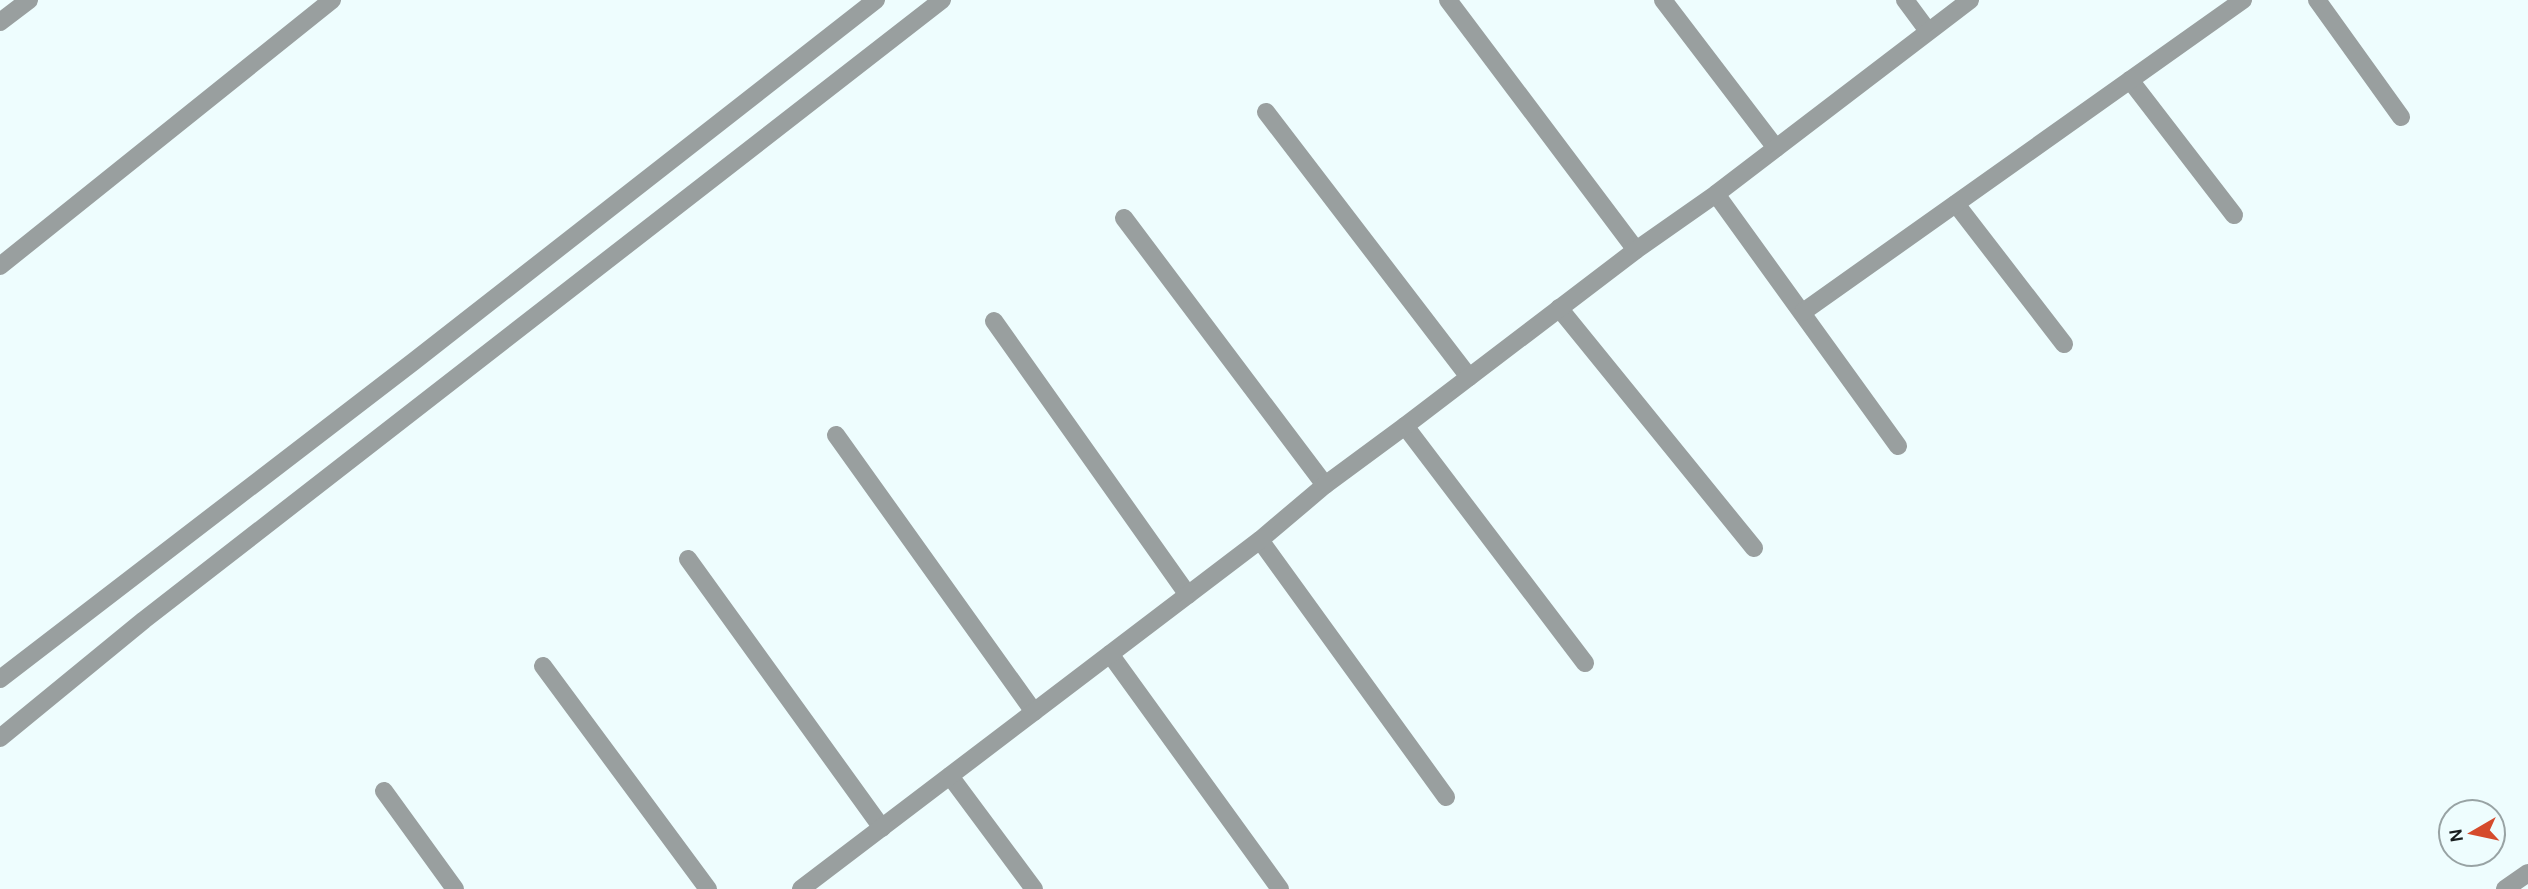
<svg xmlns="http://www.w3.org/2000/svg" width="2528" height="889" font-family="Karla,sans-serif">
	<rect width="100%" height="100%" fill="#eefdfe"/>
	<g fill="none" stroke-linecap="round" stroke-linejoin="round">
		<polyline stroke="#999f9f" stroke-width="18" points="0,22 29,0"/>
		<g stroke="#999f9f" stroke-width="18">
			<polyline points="1448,0 1636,250"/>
			<polyline points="1663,0 1776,148"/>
			<polyline points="1905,0 1928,31"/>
			<polyline points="2317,0 2401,117"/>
			<polyline points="2130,80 2234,215"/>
			<polyline points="1266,112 1469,377"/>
			<polyline points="1716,194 1898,446"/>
			<polyline points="1956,204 2064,344"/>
			<polyline points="1124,218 1325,485"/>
			<polyline points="0,266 332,0"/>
			<polyline points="1559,308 1754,548"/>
			<polyline points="1803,312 2243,0"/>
			<polyline points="994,321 1188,595"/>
			<polyline points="1405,426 1585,663"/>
			<polyline points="836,435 1034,712"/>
			<polyline points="1260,540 1446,797"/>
			<polyline points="688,559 882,828"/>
			<polyline points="1110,654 1280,889"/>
			<polyline points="543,666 708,889"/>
			<polyline points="0,679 413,362 876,0"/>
			<polyline points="0,738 144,620 942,0"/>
			<polyline points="950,776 1034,889"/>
			<polyline points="384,791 455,889"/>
			<polyline points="801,889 1260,540 1325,485 1405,426 1636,250 1716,194 1970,0"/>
			<polyline points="2505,889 2528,873"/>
		</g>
	</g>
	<g transform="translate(2472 833) rotate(261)"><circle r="33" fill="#eefdfe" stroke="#98a3a4" stroke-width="2"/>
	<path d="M0-5L12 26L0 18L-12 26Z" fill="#d54b2c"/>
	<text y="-10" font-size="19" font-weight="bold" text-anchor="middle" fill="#181d1e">N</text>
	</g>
</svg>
